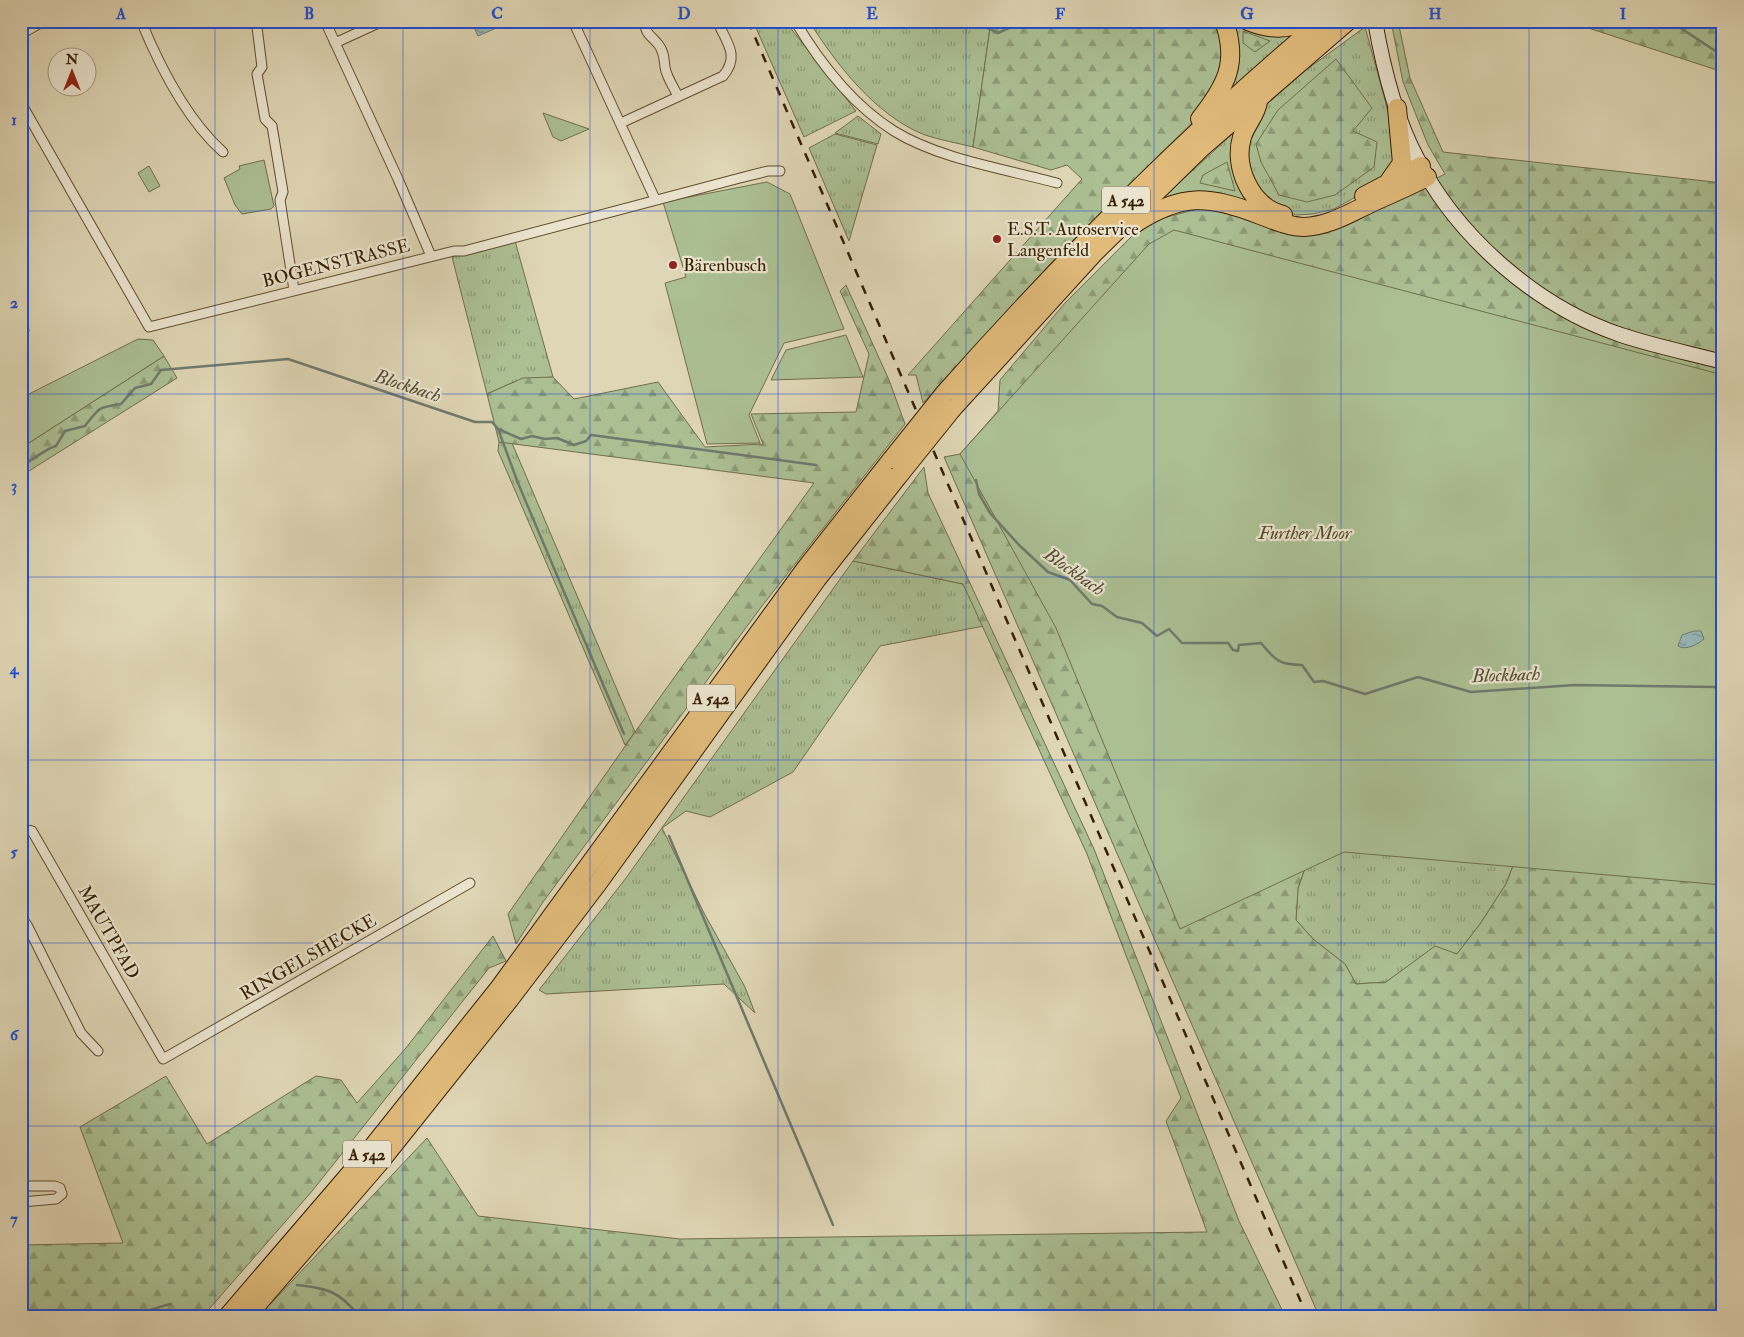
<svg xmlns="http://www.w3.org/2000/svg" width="1744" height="1337" font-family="'IM FELL Double Pica',serif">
	<defs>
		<pattern id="grass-tufts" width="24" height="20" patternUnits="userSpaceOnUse" patternTransform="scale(1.25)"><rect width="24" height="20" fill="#abbf93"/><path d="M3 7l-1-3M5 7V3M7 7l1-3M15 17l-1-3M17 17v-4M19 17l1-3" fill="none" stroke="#8c9b76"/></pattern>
		<pattern id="forest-firs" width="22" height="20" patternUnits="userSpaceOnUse" patternTransform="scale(1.25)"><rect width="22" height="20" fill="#abbf93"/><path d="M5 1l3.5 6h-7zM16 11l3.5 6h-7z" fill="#8c9b76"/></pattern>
		<pattern id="water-ripples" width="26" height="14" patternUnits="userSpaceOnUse" patternTransform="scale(1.25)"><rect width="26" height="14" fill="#96b7b7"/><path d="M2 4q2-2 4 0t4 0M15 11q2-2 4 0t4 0" fill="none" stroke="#7b9492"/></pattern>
	</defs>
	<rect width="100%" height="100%" fill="#dfd6b5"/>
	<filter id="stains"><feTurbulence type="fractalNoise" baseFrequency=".004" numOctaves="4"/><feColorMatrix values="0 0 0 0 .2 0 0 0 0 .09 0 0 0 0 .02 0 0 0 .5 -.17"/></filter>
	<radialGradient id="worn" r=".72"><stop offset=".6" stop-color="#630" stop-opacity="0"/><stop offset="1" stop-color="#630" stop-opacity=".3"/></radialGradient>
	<g fill="url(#grass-tufts)" stroke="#706e4a">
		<polygon points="753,21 785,21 856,111 804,137"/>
		<path d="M809,21H991L973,147C957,143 940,140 925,135C876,116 836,64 809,21Z"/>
		<path d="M1228,21H1238C1253,35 1270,35 1289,34V39L1228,91Z"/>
		<polygon points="1365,27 1393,129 1396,165 1370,189 1334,209 1313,214 1297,215 1279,210 1250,182 1245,148 1265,106 1295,78"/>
		<polygon points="858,116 881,134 878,144 835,133"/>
		<polygon points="1240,127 1234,156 1262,213 1157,203"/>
		<polygon points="835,134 877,145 849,241 809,148"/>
		<polygon points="515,241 553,377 514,382 487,394 452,257"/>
		<polygon points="499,442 512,443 635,732 625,745 498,451"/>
		<polygon points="853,561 963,584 984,626 880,646 793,772 710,817 686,811 662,828 704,913 745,987 755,1013 724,984 546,994 539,990 626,878"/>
		<polygon points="1524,837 1506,884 1480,924 1457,954 1435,947 1386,982 1356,984 1345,964 1313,939 1296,920 1298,888 1308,860 1354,846"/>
	</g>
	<g fill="url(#forest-firs)" stroke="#706e4a" fill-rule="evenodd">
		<polygon points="991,21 1219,21 1227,48 1206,109 1062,251 923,403 916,375 908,375 1082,179 1067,165 1051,170 973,147"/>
		<path d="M1391,21H1398L1410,78L1443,152L1723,183V1316H1319L944,457L960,454L998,411L1000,380L1065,303L1138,230L1163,218L1209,206L1284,233H1326L1445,174L1428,145L1403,82ZM1524,837L1506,884L1480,924L1457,954L1435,946L1386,982L1356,984L1345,964L1313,939L1296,920L1298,888L1308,860L1354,846Z"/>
		<polygon points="1567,21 1708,21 1723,27 1723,72"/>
		<polygon points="1243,31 1270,41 1255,52 1243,43"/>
		<polygon points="1336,59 1372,108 1353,131 1377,142 1374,167 1335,195 1307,202 1279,195 1261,162 1256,144 1278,110"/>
		<polygon points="1227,162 1235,191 1200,183 1203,175"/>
		<polygon points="846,285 889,380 905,424 762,606 543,902 516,944 508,914 635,732 814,483 499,442 487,394 523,378 553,377 574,399 658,382 705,447 763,444 751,414 856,412 869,354 840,291"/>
		<polygon points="164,356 177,378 21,476 21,448"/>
		<polygon points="924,467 928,493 1094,849 1239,1221 1285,1316 338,1316 335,1310 301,1316 259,1316 427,1138 478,1216 680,1239 1207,1232 1166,1121 1181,1098 1087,854 963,584 853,561"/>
		<polygon points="493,936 506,961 489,968 313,1190 203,1316 21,1316 21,1245 123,1243 80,1127 166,1076 207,1144 316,1076 341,1080 357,1103 406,1048"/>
	</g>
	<g fill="#abbf93" stroke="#706e4a">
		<polygon points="543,113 589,129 561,141 553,137"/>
		<polygon points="264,160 274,206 271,209 242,214 235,205 224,178 240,169 239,166"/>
		<polygon points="149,166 160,186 149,192 138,173"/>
		<polygon points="767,182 790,194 844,329 784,343 749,415 760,443 707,444 665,283 686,277 663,202"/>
		<polygon points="1174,230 1723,375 1723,885 1344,852 1180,929 1056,628 960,454 1149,244"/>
		<polygon points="846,335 863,377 771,380 786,350"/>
		<polygon points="138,339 153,340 164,356 21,448 21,398"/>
	</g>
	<g fill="url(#water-ripples)" stroke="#6f7a6e">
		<polygon points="471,21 509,21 510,22 478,36"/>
		<path d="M1694,631H1701L1704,639C1698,644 1686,651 1678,646L1682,635Z"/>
	</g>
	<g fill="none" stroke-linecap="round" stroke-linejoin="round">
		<g stroke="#6f7a6e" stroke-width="2.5">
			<polyline points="973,21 998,33 1024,21"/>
			<polyline points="1670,21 1723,56"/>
			<polyline points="498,429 518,483 624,734"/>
			<path d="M21,465C34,461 42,450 56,446L65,431L85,426C100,407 97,408 121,404L135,388L151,384L161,370L288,359L475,422H492L498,429L521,439L532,436L545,439L557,438L574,445L586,441L591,435L816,465"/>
			<path d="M976,480L979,494L990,513L1019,545L1048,572L1070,580L1092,604L1102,606L1117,617L1142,623L1157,636L1169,629L1182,643H1228L1233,650L1238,651L1239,645L1261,643C1275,660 1279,665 1302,665L1314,682L1323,681L1365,694L1418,677L1471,692L1575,685L1714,687L1723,690"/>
			<polyline points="669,836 833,1225"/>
			<path d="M297,1285C327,1288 339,1291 359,1316"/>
			<polyline points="130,1316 170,1304"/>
		</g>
		<g stroke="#604c2d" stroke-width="11">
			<g id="minor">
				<path d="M141,21C160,67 186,119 223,152"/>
				<polyline points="253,21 257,27 262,67 257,74 265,119 272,126 283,192 280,200 294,290"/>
				<polyline points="325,21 398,179 431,256"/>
				<polyline points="573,21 655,199"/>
				<path d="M646,21C643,33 652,36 658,44C664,51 664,59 665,67C666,76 674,88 678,96"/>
				<path d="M795,21C820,63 851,104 894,131C939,159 1005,169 1057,183"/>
				<polyline points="21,34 44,21"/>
				<polyline points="335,43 383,21"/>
				<polyline points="21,103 149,327 454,251 464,251 740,178 768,171 780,171"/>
				<path d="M621,123L723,76C740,56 727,43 717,21"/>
				<polyline points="21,325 24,330 21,336"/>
				<polyline points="21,829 32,831 163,1059 470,883"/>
				<polyline points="21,917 27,925 81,1033 98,1051"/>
				<polyline points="21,1186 55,1186 60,1188 62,1194 56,1199 21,1202"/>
			</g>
		</g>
		<g stroke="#351e00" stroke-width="16">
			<path id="secondary" d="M1375,21C1383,67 1395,117 1417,158C1457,237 1537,307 1621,335C1654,346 1689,353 1723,362"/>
		</g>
		<g stroke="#351e00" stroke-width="20">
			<g id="motorway">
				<path d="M1248,21C1267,29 1286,31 1305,21"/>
				<path d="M1258,102C1256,115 1246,124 1242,137C1233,167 1251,207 1283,215"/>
				<path d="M1200,119C1226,86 1239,63 1224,21"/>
				<polyline points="1390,180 1402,163 1397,108"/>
				<polyline points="1364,196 1421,166"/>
				<path d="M1134,224C1182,193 1207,195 1260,215C1274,220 1289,227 1304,227C1328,226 1348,214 1369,204C1388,195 1408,187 1427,177"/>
				<path d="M944,394C1062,261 1186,135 1323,21"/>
				<polyline points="952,409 1095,252 1200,149 1348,21"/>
				<polyline points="228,1316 367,1154 500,987 806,568 892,459"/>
				<polyline points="247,1316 379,1163 509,1000 598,883 817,579 899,475"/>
			</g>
		</g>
		<use href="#minor" stroke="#eae4cf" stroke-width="9"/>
		<use href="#secondary" stroke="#eae4cf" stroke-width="14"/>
		<use href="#motorway" stroke="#e0bb7a" stroke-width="18"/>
		<polyline stroke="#351e00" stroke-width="2.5" stroke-dasharray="9 9" stroke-linecap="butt" points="748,21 1307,1316"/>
		<g stroke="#351e00" stroke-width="20" stroke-linecap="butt">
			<g id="motorway-bridge">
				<polyline points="892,459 944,394"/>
				<polyline points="899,475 952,409"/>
			</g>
		</g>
		<use href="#motorway-bridge" stroke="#e0bb7a" stroke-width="18"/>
	</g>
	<path fill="none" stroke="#1d4ed8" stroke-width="1" stroke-opacity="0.55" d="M215,21V1316M403,21V1316M590,21V1316M778,21V1316M966,21V1316M1154,21V1316M1341,21V1316M1529,21V1316M21,211H1723M21,394H1723M21,577H1723M21,760H1723M21,943H1723M21,1126H1723"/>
	<g fill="#8f2418" stroke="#eae4cf" stroke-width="2">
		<circle cx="997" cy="239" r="5"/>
		<circle cx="673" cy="265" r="5"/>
	</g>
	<g text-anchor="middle" stroke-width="4.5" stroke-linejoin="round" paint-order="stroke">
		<g fill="#eae4cf" stroke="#6b593e" stroke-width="1">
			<rect x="1102" y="186.5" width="48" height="27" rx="4"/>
			<rect x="687" y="684.5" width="48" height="27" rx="4"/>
			<rect x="343" y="1140.5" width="48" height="27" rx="4"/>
		</g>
		<g font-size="16" font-weight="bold" fill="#351e00">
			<text x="1126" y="206">A 542</text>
			<text x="711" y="704">A 542</text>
			<text x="367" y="1160">A 542</text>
		</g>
		<g font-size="18" fill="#351e00" stroke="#eae4cf" text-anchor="start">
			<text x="1007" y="235">E.S.T. Autoservice<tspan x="1007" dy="21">Langenfeld</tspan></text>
			<text x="683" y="271">Bärenbusch</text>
		</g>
		<g font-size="18" fill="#351e00" stroke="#eae4cf">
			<text transform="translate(336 263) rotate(-14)" y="6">BOGENSTRASSE</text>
			<text transform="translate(109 932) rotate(60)" y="6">MAUTPFAD</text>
			<text transform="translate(308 957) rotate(-30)" y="6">RINGELSHECKE</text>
		</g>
		<g font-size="18" font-style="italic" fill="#524625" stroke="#eae4cf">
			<text x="1305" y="539">Further Moor</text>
		</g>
		<g font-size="19" font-style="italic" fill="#524c37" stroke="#eae4cf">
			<text transform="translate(408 385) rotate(18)" y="7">Blockbach</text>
			<text transform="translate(1075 571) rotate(35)" y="7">Blockbach</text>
			<text transform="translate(1506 674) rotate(-2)" y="7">Blockbach</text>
		</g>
	</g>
	<rect width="1744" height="1337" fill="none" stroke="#dfd6b5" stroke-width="55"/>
	<g transform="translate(72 72)"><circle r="24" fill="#eae4cf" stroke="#a2957c"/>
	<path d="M0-4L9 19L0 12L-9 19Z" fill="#8f2418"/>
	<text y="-8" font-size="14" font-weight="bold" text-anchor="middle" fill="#351e00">N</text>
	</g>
	<rect x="28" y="28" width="1688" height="1282" fill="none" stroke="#1d4ed8" stroke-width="2"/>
	<g font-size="16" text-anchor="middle" font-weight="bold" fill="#1d4ed8">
		<text x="121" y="19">A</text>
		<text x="309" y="19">B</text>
		<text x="497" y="19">C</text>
		<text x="684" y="19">D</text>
		<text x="872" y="19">E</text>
		<text x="1060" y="19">F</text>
		<text x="1247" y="19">G</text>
		<text x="1435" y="19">H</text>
		<text x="1623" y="19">I</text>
		<text x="14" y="125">1</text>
		<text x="14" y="308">2</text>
		<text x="14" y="491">3</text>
		<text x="14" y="674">4</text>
		<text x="14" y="857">5</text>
		<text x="14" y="1040">6</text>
		<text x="14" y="1224">7</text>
	</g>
	<rect width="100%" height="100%" filter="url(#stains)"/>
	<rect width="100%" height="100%" fill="url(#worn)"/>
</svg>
